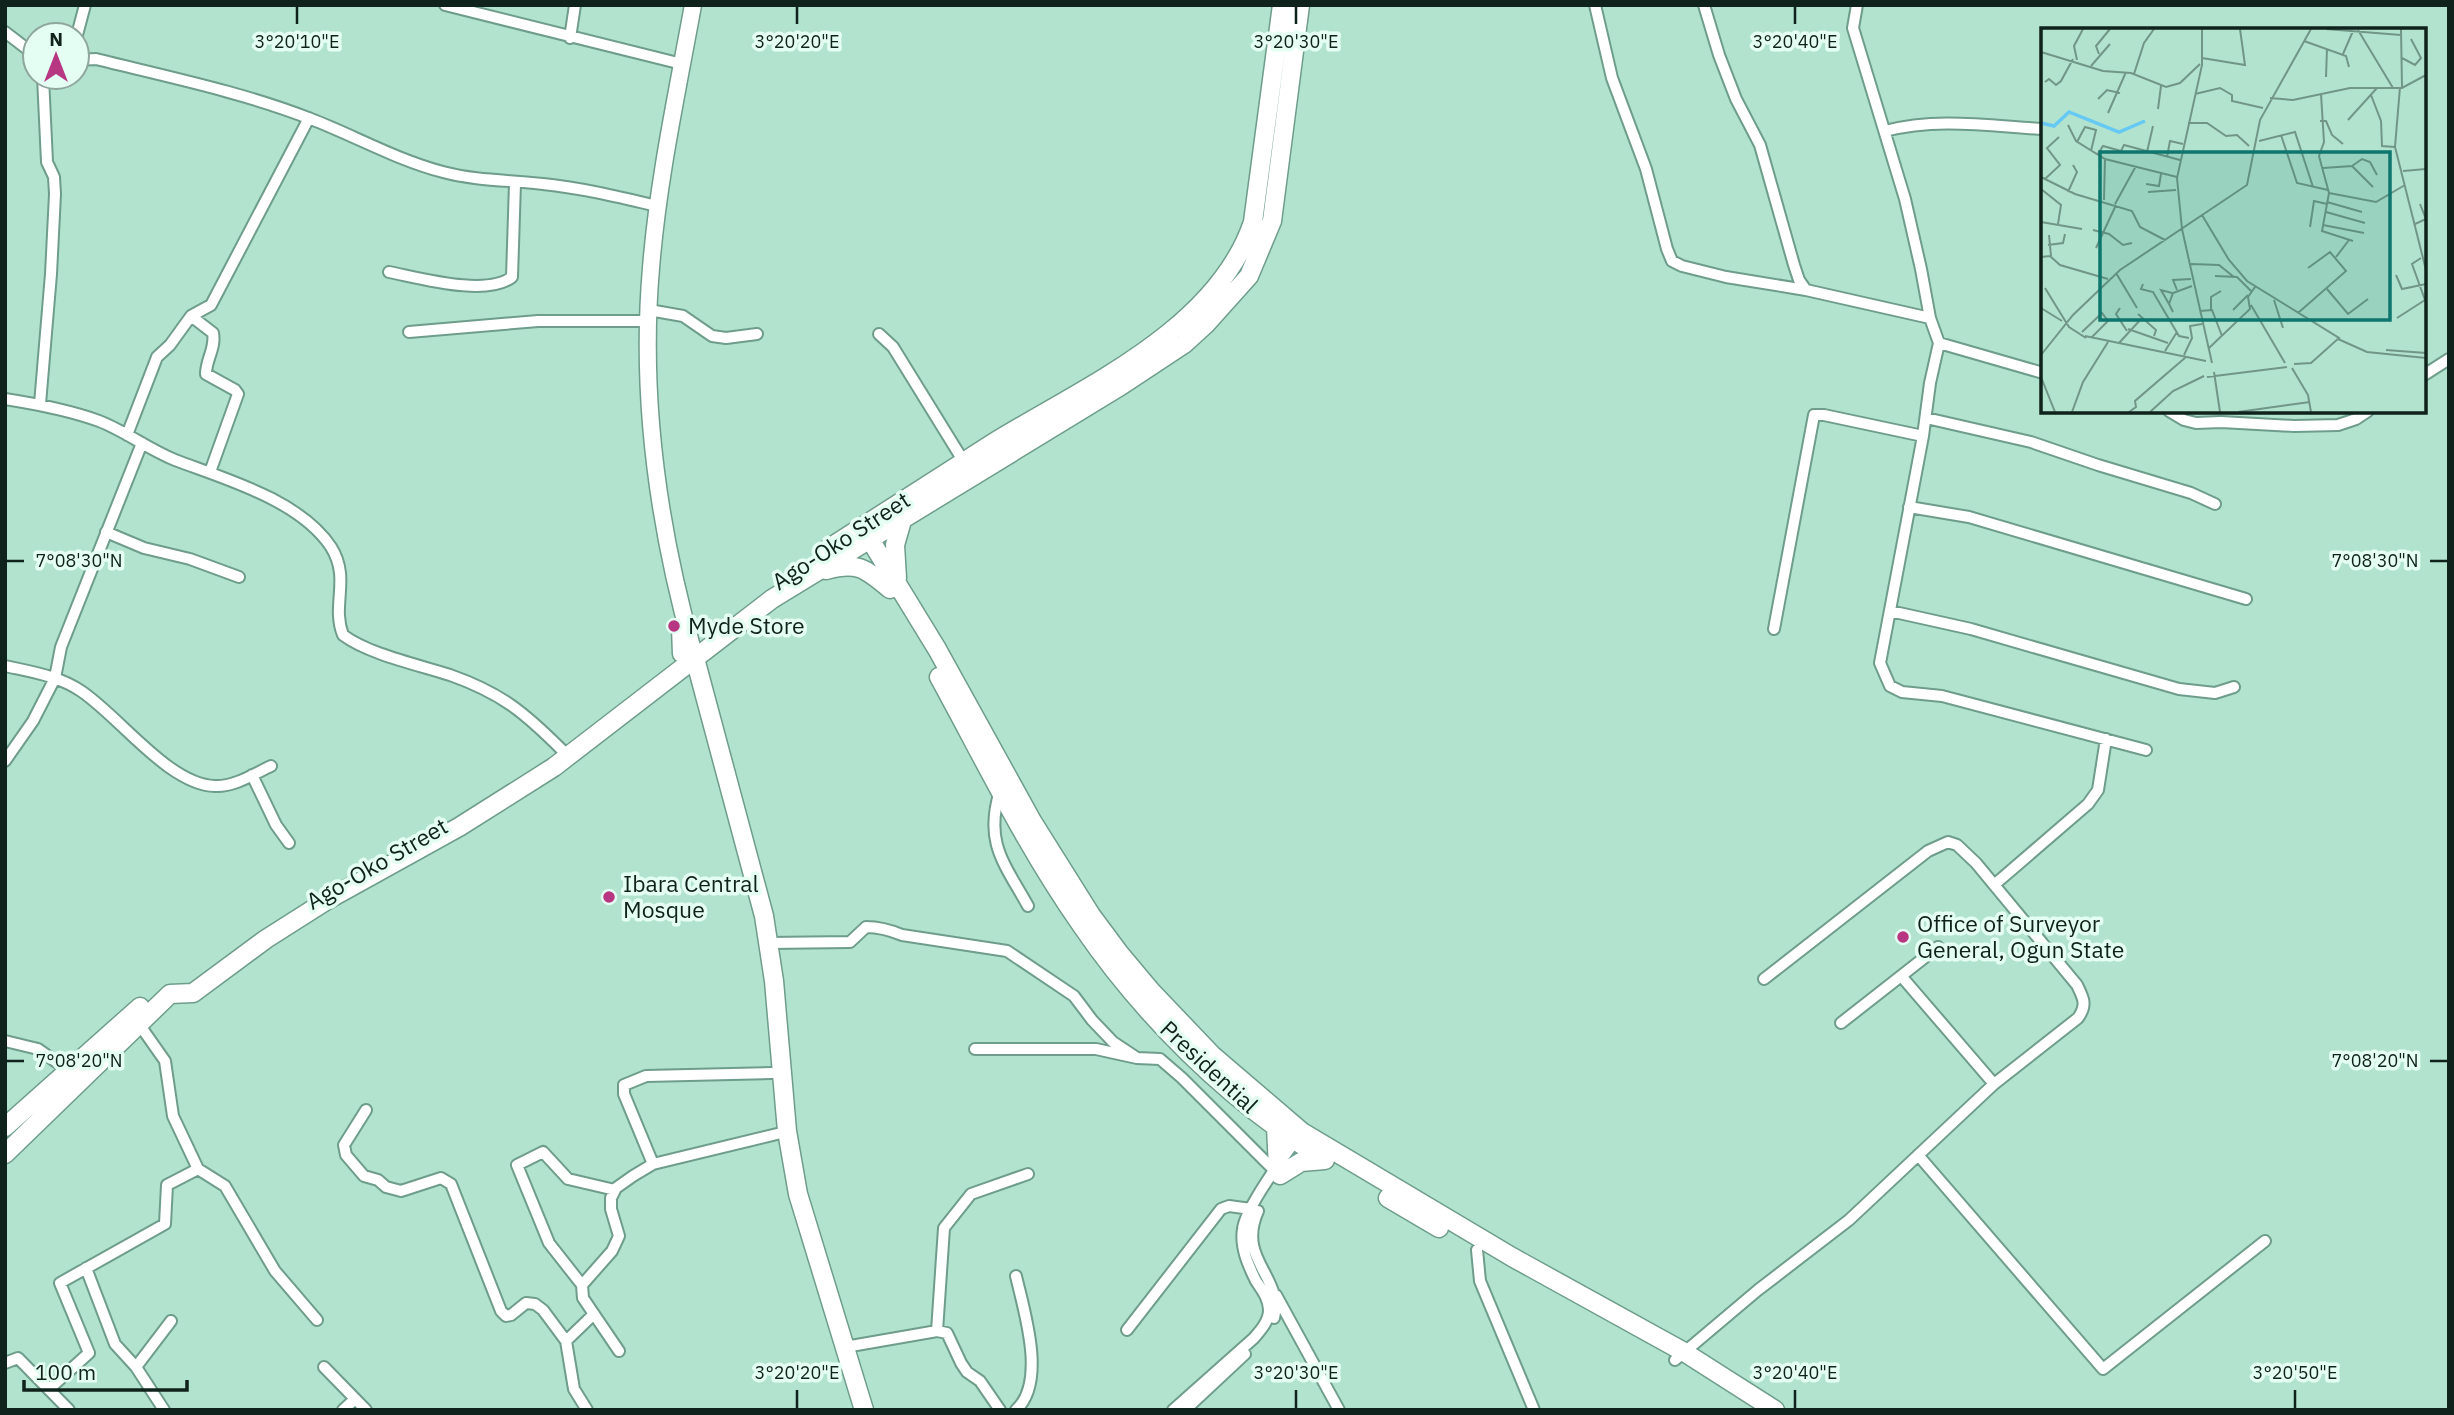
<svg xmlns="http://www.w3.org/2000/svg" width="2454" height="1415" viewBox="0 0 2454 1415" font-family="'IBM Plex Sans',sans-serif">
  <rect width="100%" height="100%" fill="#b2e3cf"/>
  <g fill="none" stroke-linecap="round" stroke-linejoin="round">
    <defs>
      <path id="street" d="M445,5L682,64
        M1595,5L1612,78L1646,169L1667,249L1672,261L1682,266L1726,277L1806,290L1930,318
        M1704,5L1719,55L1736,99L1760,145L1794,265L1799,280L1806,290
        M1857,5L1853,28L1905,199L1921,269L1930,318L1939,343L1930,383L1923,436L1880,663L1890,686L1902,692L1942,696L2146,750
        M5,32L35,55
        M77,35L85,5
        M570,38L575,5
        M77,60L96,59C168,77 242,92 311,119C355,136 397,160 443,172C477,181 509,180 543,184C582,188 619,197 657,206
        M1885,131C1936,117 1991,126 2043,129
        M389,272C420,278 487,297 512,277L515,183
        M649,310L683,316L712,336L726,338L757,334
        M191,316L213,333C216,348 206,359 206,374L235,390L238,394L210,472
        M409,332L538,321H649
        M879,334L893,347L964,462
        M1939,343L2043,373
        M2424,375L2449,359
        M5,399C37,404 69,410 99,421C125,431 148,449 175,460C225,479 300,500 331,547C351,579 331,605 343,635C368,654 419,665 450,675C501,693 524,712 562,750
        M40,404L51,274L55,194L54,177L47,162L43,77
        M2169,411L2184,420L2196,423L2221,422L2294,426L2338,425L2356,419L2368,411
        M1926,418L2031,442L2098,465L2191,493L2215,504
        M127,435L157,357L170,345L191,316L211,305L309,118
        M1909,507L1969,517L2246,599
        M106,532L144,548L190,559L239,577
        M1890,611L1971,629L2179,689L2215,693L2234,687
        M1774,629L1814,415H1824L1923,436
        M5,666C32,672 59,676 81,691C120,717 169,785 215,786C234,787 254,774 271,766
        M5,761L33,721L55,678L61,647L142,443
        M252,775L276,825L289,843
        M1000,791C984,842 1004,863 1028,906
        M1994,885L2088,804L2098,790L2106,739
        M768,943L850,942L866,927C879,927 890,930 902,935L1007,951L1074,996L1092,1020L1113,1042L1137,1058
        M1902,977L1994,1084
        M1841,1023L1938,947
        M139,1024L165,1061L173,1116L198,1169L225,1186L275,1271L317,1320
        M5,1041L38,1049L69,1071
        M975,1049H1096L1137,1058L1160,1059L1182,1078L1275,1171
        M366,1110L344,1145L346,1155L364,1176L378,1180L386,1187L401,1191L441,1178L451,1184L501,1311L506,1316L511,1315L526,1303L535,1304L543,1310L566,1341L574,1389L587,1410
        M1918,1155L2103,1369L2265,1241
        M653,1164L624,1094V1085L646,1076L772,1073
        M1258,1211C1236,1260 1284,1276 1274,1318
        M1477,1250L1480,1281L1534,1410
        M86,1268L115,1344L136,1367
        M582,1285L549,1243L517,1165L543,1152L568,1179L615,1190
        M1276,1295L1339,1410
        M1127,1330L1221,1209L1229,1206L1251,1209
        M937,1331L944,1228L971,1194L1028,1174
        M566,1341L594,1314
        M845,1347L937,1331L947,1333L961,1363L967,1372L980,1381L1000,1410
        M619,1351L583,1298L582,1285L612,1251L619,1236L611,1209V1198L616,1188L633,1176L653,1164L777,1134
        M1675,1360L1758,1290L1849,1220L1994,1084L2078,1018C2087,1005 2084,999 2077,985L1976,863L1957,845L1948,842L1928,851L1764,979
        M5,1363L18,1358L69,1410
        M324,1367L366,1410
        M49,1389L89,1353L60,1283L165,1224L167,1185L198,1169
        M164,1410L136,1367L171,1321
        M343,1410L355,1399
        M1016,1410C1047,1382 1024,1311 1016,1276
        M1173,1410L1254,1338C1261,1330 1269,1321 1269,1310C1269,1299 1262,1290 1256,1281C1248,1265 1240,1247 1243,1229C1245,1209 1284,1155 1299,1137
        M1185,1410L1245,1354"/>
      <path id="secondary" d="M680,628L681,654
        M692,647C658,525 640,395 651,268C658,180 677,93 693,5"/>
      <path id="primary" d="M863,528L937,649L1032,821L1091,915L1120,954L1151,991L1212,1055L1302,1132L1512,1257L1684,1352L1775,1410
        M823,552C880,516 936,479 993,443C1084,387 1217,330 1253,222L1282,5
        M826,570C858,561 866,569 890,589
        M897,578L895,545L903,517
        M693,651L764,916L774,981L787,1131L798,1194L864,1410
        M939,677C985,761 1027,848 1082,926C1143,1015 1225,1097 1316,1154
        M5,1127L140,1007
        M1276,1127L1278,1167
        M5,1154L170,994L193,993L266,939L329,899L459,827L554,767L772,599L1122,385L1184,344L1206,324L1249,276L1272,221L1300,5
        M1280,1175L1301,1162L1325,1160
        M1388,1198L1439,1228"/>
    </defs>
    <use href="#street" stroke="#6e9d8b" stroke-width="14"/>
    <use href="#secondary" stroke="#6e9d8b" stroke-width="19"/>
    <use href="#primary" stroke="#6e9d8b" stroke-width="21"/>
    <use href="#street" stroke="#fff" stroke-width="10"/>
    <use href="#secondary" stroke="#fff" stroke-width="16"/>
    <use href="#primary" stroke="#fff" stroke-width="18"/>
  </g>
  <path fill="none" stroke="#0f221b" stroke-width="2.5" d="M297,7V24M797,7V24M1296,7V24M1795,7V24M7,561H24M2430,561H2447M7,1061H24M2430,1061H2447M797,1390V1408M1296,1390V1408M1795,1390V1408M2295,1390V1408"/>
  <g fill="#b73782" stroke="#e5fef3" stroke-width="2.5">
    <circle cx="674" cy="626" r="7"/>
    <circle cx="609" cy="897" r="7"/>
    <circle cx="1903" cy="937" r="7"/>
  </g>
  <g text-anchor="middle" stroke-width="7" stroke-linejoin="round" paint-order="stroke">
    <g font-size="23" fill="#0f221b" stroke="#e5fef3">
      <text transform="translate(841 541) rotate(-33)" y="8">Ago-Oko Street</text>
      <text transform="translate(377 864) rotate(-30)" y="8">Ago-Oko Street</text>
      <text transform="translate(1209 1067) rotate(43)" y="8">Presidential</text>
    </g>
    <g font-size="23" fill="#0f221b" stroke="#e5fef3" text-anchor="start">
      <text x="688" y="634">Myde Store</text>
      <text x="623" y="892">Ibara Central<tspan x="623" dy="26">Mosque</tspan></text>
      <text x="1917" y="932">Office of Surveyor<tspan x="1917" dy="26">General, Ogun State</tspan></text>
    </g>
  </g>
  <g transform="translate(2041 28)">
    <rect width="385" height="385" fill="#b2e3cf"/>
    <path fill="none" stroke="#66c9f4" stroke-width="3.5" d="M0,95L13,98L28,84L78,104L104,93"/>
    <path fill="none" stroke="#719687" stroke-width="2" d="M285,1L360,7M360,1L361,59M317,2L352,60M263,13L305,28L308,39M0,24L62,43L90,45L125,59L139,55L159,36M58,26L55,18L69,1M302,26L312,3M161,30L204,37L199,1M361,30L374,37L380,30L370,11M36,32L33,18L42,1M50,38L69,16M93,46L103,15L113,1M285,49L286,21M4,54L8,51L15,57L20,53L32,31M359,59L354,119L385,242M154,66L179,60L191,67V73L222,80M280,66L283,114L278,128L288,165L281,203L312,213M330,67L340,93L341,118L354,119M229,70L252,72L309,60H361L385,47M57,71L66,62L79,65M117,81L120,58M67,85L85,44M307,92L336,60M279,93H285L291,107L302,116M147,95H166L185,108L196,107L208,118M27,97L35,113L64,131L136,149M240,107L256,155L287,162M218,113L254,104L272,159M36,114L44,99L55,102L50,123M106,124L112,98M57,126L62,118L80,123L83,117L139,132M126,129L129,113L142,116M311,138L332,159M282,140L311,138L321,131L329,134L336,147M362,143L385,141M0,149L34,166L91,183L99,199L124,212M4,151L19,137L6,120L18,109M105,156L118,158L120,146M0,161L20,177L17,196M27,164L36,144L32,137M107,164L135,162M288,165L335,174L364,157M63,172L64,131M286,174L321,184M74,176L95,138M285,184L324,195M161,187L188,232L206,253L298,310L270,335L253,336M0,194L41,201M374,196L385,191L379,176M282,197L323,205M269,199L273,173L286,176M141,201L136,150L161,37V1M141,201L171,335M52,202L68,206L82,217L91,215M8,207L10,228M7,217L22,215L24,206M55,220L75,177M0,229L9,228L19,237L67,251M295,229L308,212M380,230L371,236L384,272M150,236L178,237L193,249M75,245L96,280M355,247L361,261L385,256M174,248L196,249L210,263M102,256L100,261L112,264L138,308L148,310M4,260L28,299L45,310M286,261L307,286L327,271M136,262L132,252L150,251M233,272L242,300M128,276L120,262L131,265M210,277L244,335M0,280L21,293M79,280L75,286L86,303M170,282V269L180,263M192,282L207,267M159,283L171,282L181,308M132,284L128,276L132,265L151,258M257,285L305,243L289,224L267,240M97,286L115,302L113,308M356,290L384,272M87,301L127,315M41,304L61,285L67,293L51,309M44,308L165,333M297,311L326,324L385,330M78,315L101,290M168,320L209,281L207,269L214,259M345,322L385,325M124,323L136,304M0,327L32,287L79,242L206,157L219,92L270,1M143,327L151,310L149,298L161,296M251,340L267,367L270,384M173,344L179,384M0,349L14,384M166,349L246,339M31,384L42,354L67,314M88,384L95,379L94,373L145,329M109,384L132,363L163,348M197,384L269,374"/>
    <path fill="#0f766e" fill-opacity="0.15" stroke="#0f766e" stroke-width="3.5" d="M59,124H349V292H59Z"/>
    <rect width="385" height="385" fill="none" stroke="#0f221b" stroke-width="3.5"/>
  </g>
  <g font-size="18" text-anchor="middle" fill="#0f221b" stroke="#e5fef3" stroke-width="7" stroke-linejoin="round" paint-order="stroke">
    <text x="297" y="48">3°20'10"E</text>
    <text x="797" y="48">3°20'20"E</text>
    <text x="1296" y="48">3°20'30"E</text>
    <text x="1795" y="48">3°20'40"E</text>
    <text x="79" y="567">7°08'30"N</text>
    <text x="2375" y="567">7°08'30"N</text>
    <text x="79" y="1067">7°08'20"N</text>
    <text x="2375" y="1067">7°08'20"N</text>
    <text x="797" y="1379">3°20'20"E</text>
    <text x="1296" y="1379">3°20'30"E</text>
    <text x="1795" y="1379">3°20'40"E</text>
    <text x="2295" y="1379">3°20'50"E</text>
  </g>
  <rect width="2454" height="1415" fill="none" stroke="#0f221b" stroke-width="14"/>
  <g transform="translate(56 56)"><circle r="33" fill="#e5fef3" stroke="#8fa69d" stroke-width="2"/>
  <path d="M0-5L12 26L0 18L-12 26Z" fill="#b73782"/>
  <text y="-10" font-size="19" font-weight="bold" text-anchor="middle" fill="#0f221b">N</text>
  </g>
  <path d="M24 1380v10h163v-10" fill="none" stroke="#0f221b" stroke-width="3.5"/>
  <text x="35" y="1380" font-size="21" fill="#0f221b" stroke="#e5fef3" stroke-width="5" paint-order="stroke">100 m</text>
</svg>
